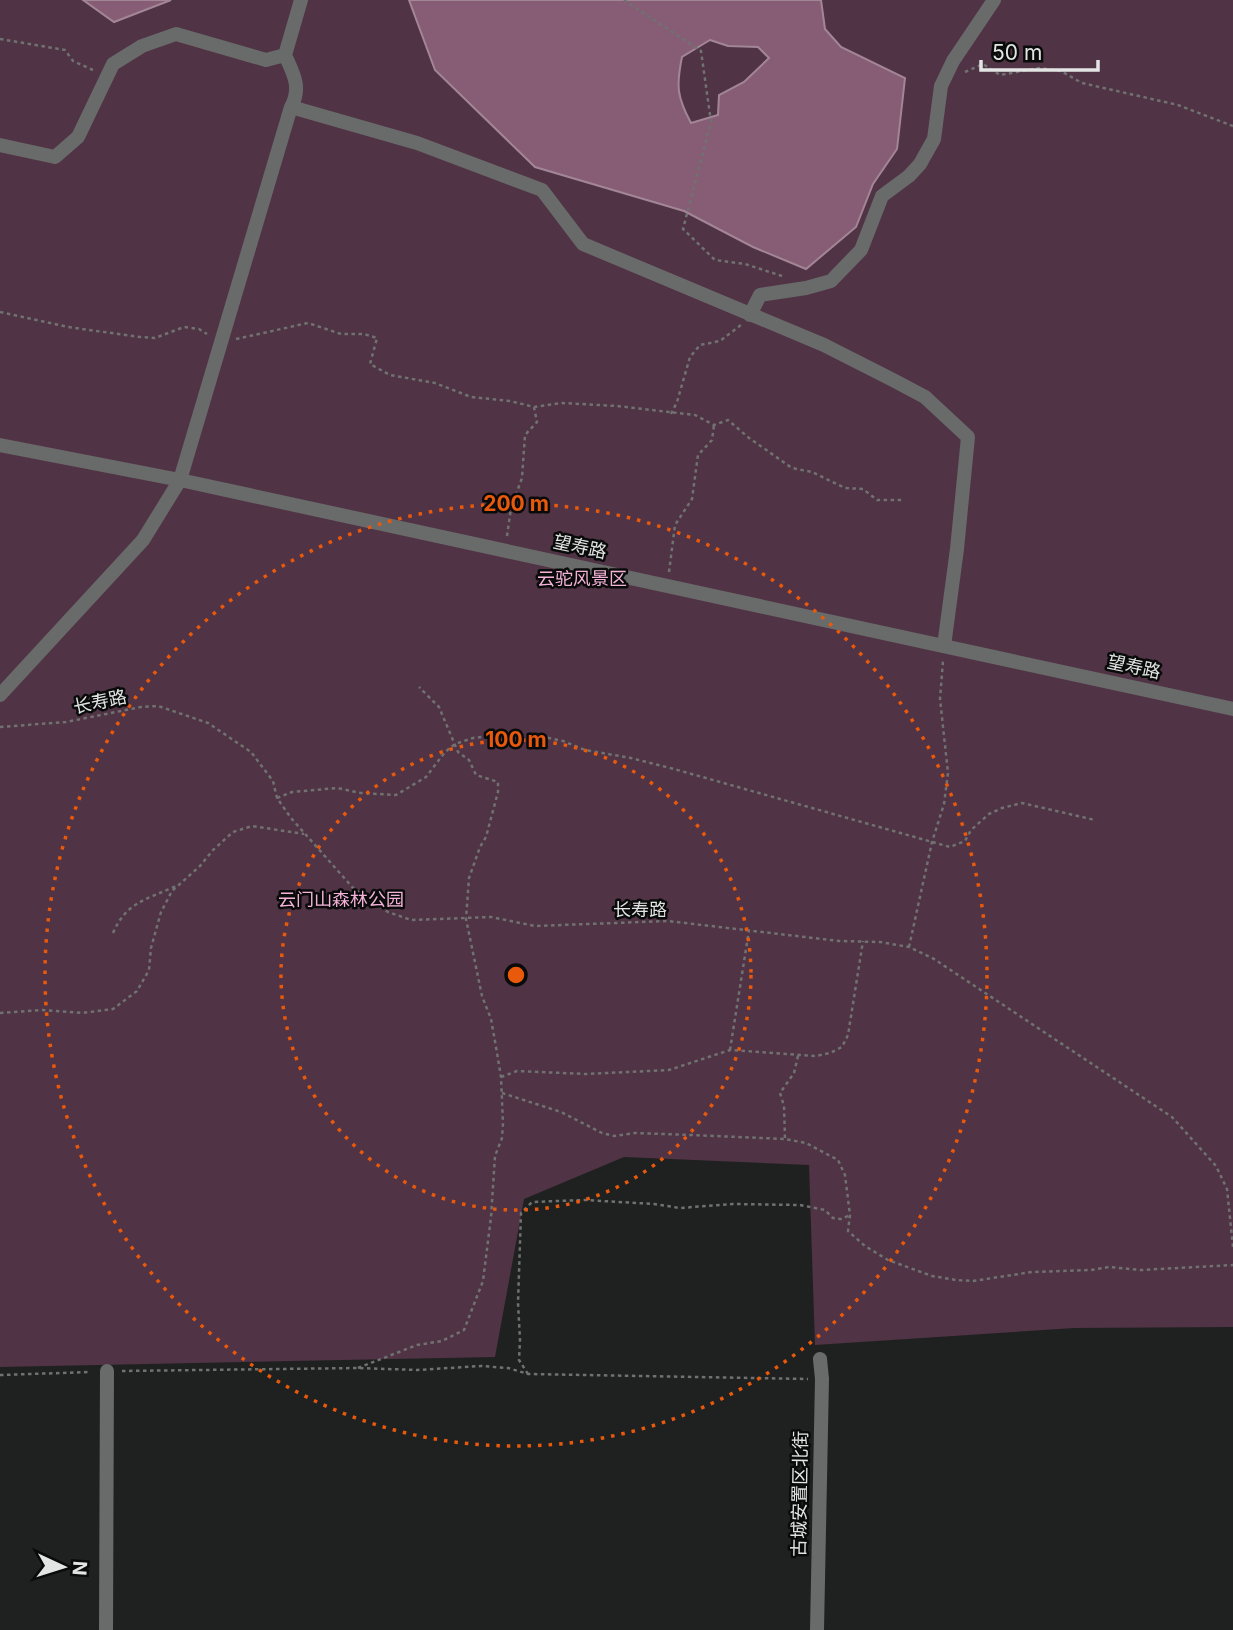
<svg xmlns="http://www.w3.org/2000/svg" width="1233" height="1630" viewBox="0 0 1233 1630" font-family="Inter,'Noto Sans SC',sans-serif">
  <rect width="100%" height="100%" fill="#1f2120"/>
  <path fill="#503344" d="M0,0H1233V1327L1074,1328L815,1345L809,1165L624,1157L524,1199L495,1357L0,1367Z"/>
  <path fill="#865d75" stroke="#a28696" stroke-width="2" fill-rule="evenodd" d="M83,0H171L114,22Z
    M409,0H821L825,29L841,47L905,78L897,149L873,184L856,227L806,269L753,247L684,211L535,167L435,70ZM710,40L728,46L758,47L769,58L744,82L719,95L718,115L691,123C677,97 676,86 682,57Z"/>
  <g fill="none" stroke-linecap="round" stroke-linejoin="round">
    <path stroke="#707271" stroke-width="2.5" stroke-dasharray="3.5 3.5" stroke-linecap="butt" d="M624,0L701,51L711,122L683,229L715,260L745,264L782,276
      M0,39L65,50L73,61L93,70
      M965,72L983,64L1000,75L1039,68L1061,71L1082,83L1178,105L1233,126
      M0,312L68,327L140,337L155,338L184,327L199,329L207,334
      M236,339L308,323L341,334H364L377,338L370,364L390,375L435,383L471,397L510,401L534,407L562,403L617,406L695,415L714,425L728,420L749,438L792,468L812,472L845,488L863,489L877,500H902
      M671,414L677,402L690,357L700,345L720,341L741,325
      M507,536L511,508L522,478L525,435L537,422L534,407
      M669,572L675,525L692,499L698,455L712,440L714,425
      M0,727L66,722L141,707L158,706L208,723L251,752L273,781L277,798L291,818L354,889L388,912L411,920L491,917L535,926L668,921L839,941L880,942L909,947L934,959L1172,1117L1216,1166L1227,1189L1233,1247
      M277,798L292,792L337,788L361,793L396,795L426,777L445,752L455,744L473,738L490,736L544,737L563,741L585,750L631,758L674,769L950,847L965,841L971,830L989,814L1002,808L1022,803L1095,820
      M113,933C126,902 148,899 176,886
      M909,947L932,842L944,804L948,773L940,699L943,661
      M0,1013L42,1010L82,1013L113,1009L137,991L149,970L151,948L161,912L172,891L200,866L213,850L233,832L252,826L304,834
      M730,1050L749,930
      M501,1077L517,1071L586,1074L669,1070L730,1050L816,1056L830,1053L842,1047L848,1035L863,941
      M502,1093L561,1112L602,1133L614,1136L635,1133L691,1135L785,1139L806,1143L838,1160L845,1175L850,1215L848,1231L865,1246L888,1260L932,1276L956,1280L973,1281L1032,1272L1091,1270L1109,1267L1141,1270L1233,1265
      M785,1138L784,1106L780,1093L794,1073L798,1056
      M358,1368L417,1345L442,1341L464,1330L483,1281L491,1217L495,1156L502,1138L503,1124L501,1077L496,1047L491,1019L482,996L466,919L469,878L480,847L486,837L498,792V782L476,775L469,760L458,752L439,707L419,687
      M122,1371L358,1368L417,1370L481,1366L508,1368L528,1374L808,1379
      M528,1374L519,1360L520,1340L518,1303L521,1213L532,1202L585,1200L654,1204L680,1208L733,1204L800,1205L825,1210L833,1218L841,1219L850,1215
      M0,1375L91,1372"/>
    <path stroke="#696a6a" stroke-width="14" d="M291,107L417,143L542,190L583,244L824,345L893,380L925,397L968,437L957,549L944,646
      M0,145L55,157L78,137L113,64L142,46L176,34L266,60L285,55
      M750,315L760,295L806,288L831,281L861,250L882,196L909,176L920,164L934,139L941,86L953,61L994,0
      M0,695L143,540L180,480L291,107C302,87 293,73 285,55L301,0
      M106,1630L107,1371
      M817,1630L822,1379L820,1359"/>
    <path stroke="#696a6a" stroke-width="14" d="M0,445L180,480L1233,709"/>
  </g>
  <g fill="none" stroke="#e8590c" stroke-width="3.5" stroke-dasharray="3.5 7">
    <circle cx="516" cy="975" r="235"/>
    <circle cx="516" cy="975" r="471"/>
  </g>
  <g text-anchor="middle" stroke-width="5" stroke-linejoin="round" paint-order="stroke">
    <g font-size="18" fill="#e3e5e4" stroke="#090a0a">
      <text transform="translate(580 547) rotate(12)" y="6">望寿路</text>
      <text transform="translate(1134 667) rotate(12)" y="6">望寿路</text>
      <text transform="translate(100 702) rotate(-12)" y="6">长寿路</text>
      <text x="640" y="916">长寿路</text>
      <text transform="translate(800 1494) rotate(-89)" y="6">古城安置区北街</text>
    </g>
    <g font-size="18" fill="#f5b2d9" stroke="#090a0a">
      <text x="582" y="585">云驼风景区</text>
      <text x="341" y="906">云门山森林公园</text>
    </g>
  </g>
  <circle cx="516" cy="975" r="10" fill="#e8590c" stroke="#090a0a" stroke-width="3.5"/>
  <g font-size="21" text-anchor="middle" font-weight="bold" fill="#e8590c" stroke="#090a0a" stroke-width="5" stroke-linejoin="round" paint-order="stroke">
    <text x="516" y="511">200 m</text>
    <text x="516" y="747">100 m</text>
  </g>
  <g transform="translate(63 1567) rotate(94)" stroke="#090a0a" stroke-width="5" paint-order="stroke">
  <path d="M0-5L12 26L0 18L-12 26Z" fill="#e3e5e4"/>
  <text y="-10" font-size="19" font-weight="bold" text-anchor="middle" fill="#e3e5e4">N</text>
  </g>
  <path d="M981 60v10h117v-10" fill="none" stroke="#e3e5e4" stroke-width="3.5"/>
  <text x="992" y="60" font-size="21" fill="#e3e5e4" stroke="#090a0a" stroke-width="5" paint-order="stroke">50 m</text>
</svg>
